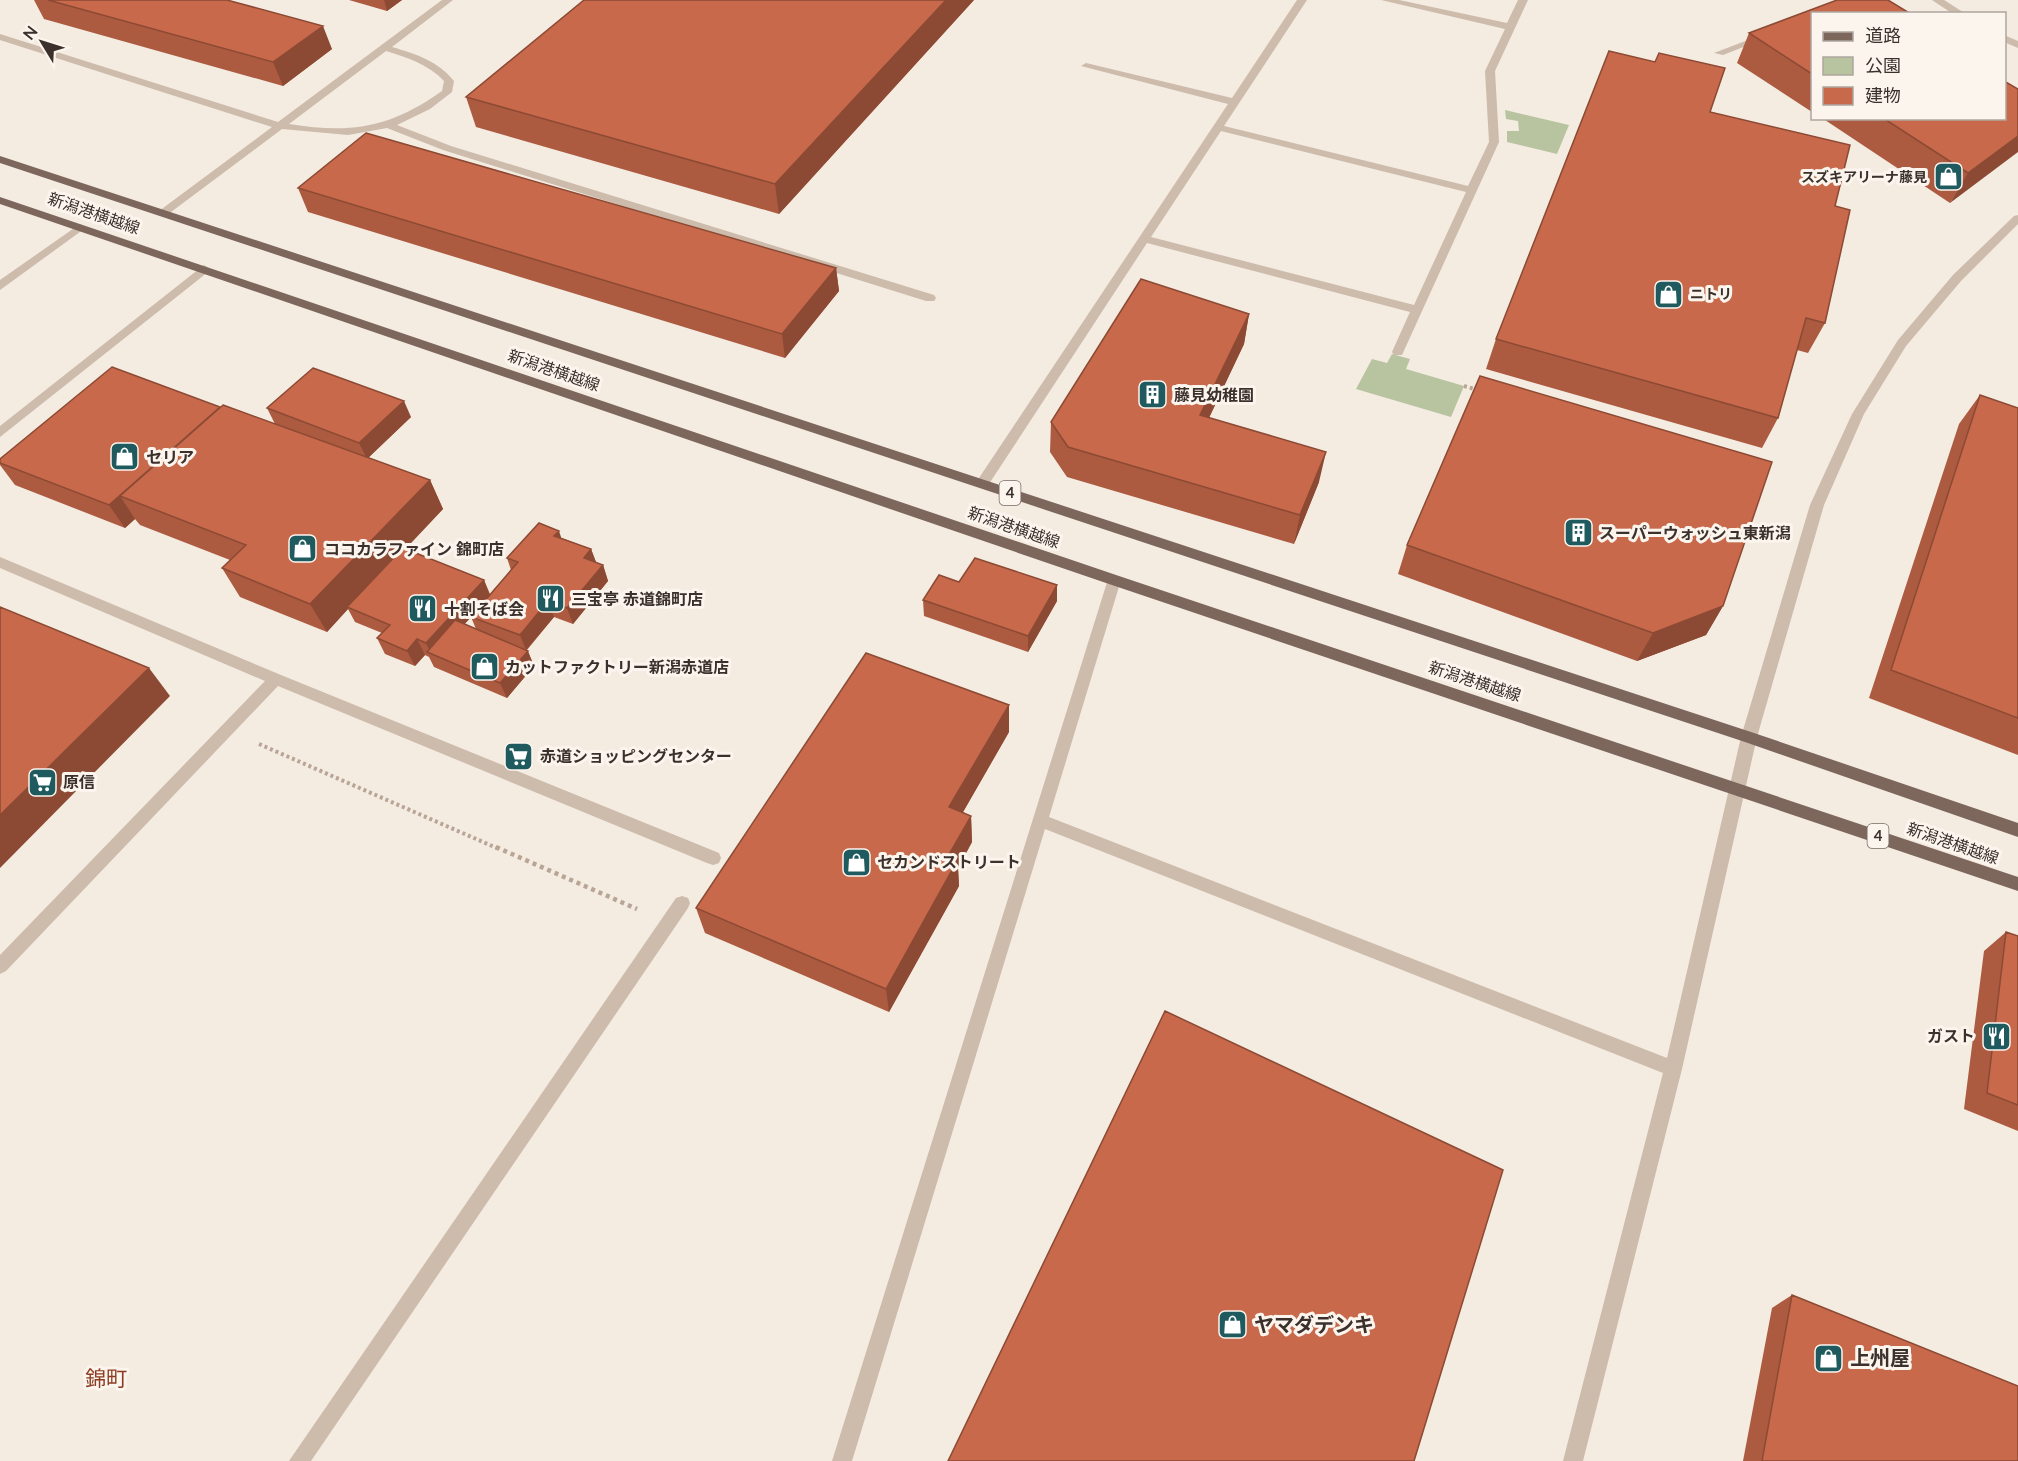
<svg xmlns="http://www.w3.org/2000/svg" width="2018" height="1461" viewBox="0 0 2018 1461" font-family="Lato,'Noto Sans JP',sans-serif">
  <rect width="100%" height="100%" fill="#f4ebe1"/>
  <path fill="#b8c4a0" d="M1505,110L1569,125L1557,154L1507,142V131H1519L1518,121L1506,119Z
    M1392,354L1410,359L1406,369L1464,386L1451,417L1356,389L1372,359L1387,363Z"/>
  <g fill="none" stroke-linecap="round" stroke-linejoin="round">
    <path stroke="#b9a596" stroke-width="4" stroke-dasharray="3 3" stroke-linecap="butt" d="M1464,386L1478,390
      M259,744L499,849"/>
    <path stroke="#b9a596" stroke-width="4.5" stroke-dasharray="4 4" stroke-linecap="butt" d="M496,847L637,909"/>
    <path fill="#cdbbac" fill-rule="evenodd" d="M442,0H453L392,47C416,54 438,61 454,81L452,92L430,109L397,125L451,146L934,295L936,298L934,301H926L443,150L387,128L348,135L282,129L167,215H159V211L272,127L0,40V34L278,122ZM386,51C408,58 428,64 444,81L442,91C390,128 351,134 289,124Z
      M1297,0H1307L1224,126L1468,186L1489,142L1485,71L1505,29L1381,0H1399L1507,23L1518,0H1528L1495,71L1499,142L1402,355H1394L1392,352L1410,312L1147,243L987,487H977L975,484L977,481L1228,104L1081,66L1086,63L1232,98ZM1221,131L1466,192L1414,305L1151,237Z
      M1932,0H1944L1966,14H1953Z
      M1761,35L1769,37L1723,55L1714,53Z
      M2004,35L2018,41V48L2004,42Z
      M2018,215V224L1961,281L1906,346L1864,414L1824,505L1757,737L1682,1069L1583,1461H1563L1663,1073L1045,829L852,1461H832L1109,576H1119L1121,580L1049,817L1667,1058L1741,737L1810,505L1852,414L1898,340L1953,275L2014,216Z
      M80,224L86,227L84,229L0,290V280Z
      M204,265L210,269L208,272L0,437V426Z
      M0,557L281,675L719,853L721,858L719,863L713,865L707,863L278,686L6,971L0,974V955L265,681L0,568Z
      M682,896L688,898L690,903L688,908L311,1461H289L676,898Z"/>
    <path fill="#7d675c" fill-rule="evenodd" d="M0,156L1754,733L2018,823V837L1745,742L0,163Z
      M0,197L1119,576L2018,877V891L1109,584L0,204Z"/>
  </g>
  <path fill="#ac5a40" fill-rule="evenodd" d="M34,0H227L332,49L283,86L44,19Z
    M349,0H402L387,11Z
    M974,0L779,214L476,127L466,97Z
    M1812,14V112L1737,63L1749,33Z
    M1710,112L1835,206L1825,323L1808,353L1797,350L1778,418L1762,448L1486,369L1496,339Z
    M1822,118H2004L1950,203Z
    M298,188L836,268L839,291L785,358L308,212Z
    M1249,314L1244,344L1209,418L1319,482L1294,544L1067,477L1050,452L1051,422Z
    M1980,395L2018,408V755L1869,698L1959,424Z
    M220,407L275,424L267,408L411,417L368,458L430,480L443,509L405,549L484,580L490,594L511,570L507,558L562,538L591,549L596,562L603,565L608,581L573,624L554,617L527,650L534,666L507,698L434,667L429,657L425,655L415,666L385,654L377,638L382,633L355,622L348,609L327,632L240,597L222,568L230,560L140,525L135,519L125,528L15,485L0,465V459ZM471,617L476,629L464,624Z
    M1407,545L1723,606L1706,635L1637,661L1398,574Z
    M959,582L1057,585V601L1028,652L924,616L923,600Z
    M1009,732L963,812L971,816L972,842L958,868L959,886L889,1012L705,933L696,908Z
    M2006,932L2018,936V1131L1964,1109L1984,951Z
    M1792,1295L2018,1461H1743L1772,1308Z"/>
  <path fill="#8c4a34" d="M384,0H402L387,11Z
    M946,0H974L779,214L775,184Z
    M323,26L332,49L283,86L273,62Z
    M2018,136V152L1950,203L1968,173Z
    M836,268L839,291L785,358L782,334Z
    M1249,314L1244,344L1196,445L1200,415Z
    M404,401L411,417L367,459L359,443Z
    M1326,452L1319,482L1294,544L1300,515Z
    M430,480L443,509L350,608L347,607L348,609L327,632L310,604Z
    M120,496L135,519L125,528L109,505Z
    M559,531L564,546L554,536Z
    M591,549L597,565L584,558Z
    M603,565L608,581L573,624L567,608Z
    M484,580L490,596L436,656L431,654L426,643Z
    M1057,585V601L1028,652V636Z
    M548,601L554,617L526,650L520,635Z
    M1723,606L1706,635L1637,661L1653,633Z
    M417,639L425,655L415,666L407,651Z
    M528,651L534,666L507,698L500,683Z
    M149,668L170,696L0,868V815Z
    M1009,705V732L951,833L949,807Z
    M971,816L972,842L958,868L959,886L889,1012L886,989L947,858Z"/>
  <path fill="#c8694b" stroke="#8c4a34" stroke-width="1.5" d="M48,0H227L323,26L273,62Z
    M584,0H946L775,184L466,97Z
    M1837,0H1888L1911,14H1812V74L1749,33Z
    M1609,51L1655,62L1659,53L1725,68L1710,112L1850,145L1835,206L1850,210L1825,323L1806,318L1778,418L1496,339Z
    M2004,81L2018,89V136L1968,173L1883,118H2004Z
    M366,133L836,268L782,334L298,188Z
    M1141,279L1249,314L1200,415L1326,452L1300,515L1068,447L1051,422Z
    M112,367L220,407L109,505L0,463V459Z
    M313,368L404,401L359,443L267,408Z
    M1480,376L1772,462L1723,606L1653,633L1407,545Z
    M1980,395L2018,408V718L1891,670Z
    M223,405L430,480L310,604L222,568L246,545L120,496Z
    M539,523L559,531L554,536L591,549L584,558L603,565L567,608L548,601L520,635L471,617L518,562L507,558Z
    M403,548L484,580L426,643L417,639L407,651L377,638L390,625L347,607Z
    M975,558L1057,585L1028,636L923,600L939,575L959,582Z
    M0,607L149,668L0,815Z
    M455,620L528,651L500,683L427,652Z
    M866,653L1009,705L949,807L971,816L947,858L957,861L886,989L696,908Z
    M2006,932L2018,936V1105L1987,1093Z
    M1165,1011L1503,1170L1414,1461H948Z
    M1792,1295L2018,1386V1461H1762Z"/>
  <defs>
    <symbol id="shop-square" viewBox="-11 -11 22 22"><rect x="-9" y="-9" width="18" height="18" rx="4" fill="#1f5a5e" stroke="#fbf5ee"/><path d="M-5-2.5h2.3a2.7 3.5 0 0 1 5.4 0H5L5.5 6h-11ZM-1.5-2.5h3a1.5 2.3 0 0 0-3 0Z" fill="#fff"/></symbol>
    <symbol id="building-square" viewBox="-11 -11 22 22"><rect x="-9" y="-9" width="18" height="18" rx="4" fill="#1f5a5e" stroke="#fbf5ee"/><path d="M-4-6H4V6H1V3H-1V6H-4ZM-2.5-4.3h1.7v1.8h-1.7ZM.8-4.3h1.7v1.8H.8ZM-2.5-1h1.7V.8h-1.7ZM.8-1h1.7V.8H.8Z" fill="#fff"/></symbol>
    <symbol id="restaurant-square" viewBox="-11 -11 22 22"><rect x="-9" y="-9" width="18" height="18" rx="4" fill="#1f5a5e" stroke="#fbf5ee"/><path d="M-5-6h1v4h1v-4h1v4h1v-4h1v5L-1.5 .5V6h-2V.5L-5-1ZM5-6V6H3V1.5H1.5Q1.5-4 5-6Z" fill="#fff"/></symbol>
    <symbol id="supermarket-square" viewBox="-11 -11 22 22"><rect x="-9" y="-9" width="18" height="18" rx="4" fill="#1f5a5e" stroke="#fbf5ee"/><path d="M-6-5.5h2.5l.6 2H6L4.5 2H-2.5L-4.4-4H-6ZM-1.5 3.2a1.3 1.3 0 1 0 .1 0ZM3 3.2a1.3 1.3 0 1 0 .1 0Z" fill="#fff"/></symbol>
  </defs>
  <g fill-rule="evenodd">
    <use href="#shop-square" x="1932" y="160" width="33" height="33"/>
    <use href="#shop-square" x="1652" y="278" width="33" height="33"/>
    <use href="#building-square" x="1136" y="378" width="33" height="33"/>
    <use href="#shop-square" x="108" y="440" width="33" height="33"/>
    <use href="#building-square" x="1562" y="516" width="33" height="33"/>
    <use href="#shop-square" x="286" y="532" width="33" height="33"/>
    <use href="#restaurant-square" x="534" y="582" width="33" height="33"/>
    <use href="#restaurant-square" x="406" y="592" width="33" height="33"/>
    <use href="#shop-square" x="468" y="650" width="33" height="33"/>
    <use href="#supermarket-square" x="502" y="740" width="33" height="33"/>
    <use href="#supermarket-square" x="26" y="766" width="33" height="33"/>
    <use href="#shop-square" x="840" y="846" width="33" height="33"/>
    <use href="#restaurant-square" x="1980" y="1020" width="33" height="33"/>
    <use href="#shop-square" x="1216" y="1308" width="33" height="33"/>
    <use href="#shop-square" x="1812" y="1342" width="33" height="33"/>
  </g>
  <g text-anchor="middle" stroke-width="6" stroke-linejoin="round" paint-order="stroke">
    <g font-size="14" font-weight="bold" fill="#3b302b" stroke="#fbf5ee" text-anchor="end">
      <text x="1927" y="182">スズキアリーナ藤見</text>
      <text x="1690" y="299" text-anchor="start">ニトリ</text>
    </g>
    <g fill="#fbf5ee" stroke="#756b66" stroke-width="1.5">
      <rect x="999.5" y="481" width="21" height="24" rx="4.5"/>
      <rect x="1867.5" y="824" width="21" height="24" rx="4.5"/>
    </g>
    <g font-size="15" font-weight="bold" fill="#3b302b">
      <text x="1010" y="498">4</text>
      <text x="1878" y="841">4</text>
    </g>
    <g font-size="16" fill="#3b302b" stroke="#fbf5ee">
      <text transform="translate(94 213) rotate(19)" y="6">新潟港横越線</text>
      <text transform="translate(554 370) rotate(19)" y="6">新潟港横越線</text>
      <text transform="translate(1014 527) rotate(19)" y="6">新潟港横越線</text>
      <text transform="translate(1475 681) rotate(18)" y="6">新潟港横越線</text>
      <text transform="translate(1953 843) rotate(19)" y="6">新潟港横越線</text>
    </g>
    <g font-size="16" font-weight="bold" fill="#3b302b" stroke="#fbf5ee" text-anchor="start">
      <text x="1174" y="401">藤見幼稚園</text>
      <text x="146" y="463">セリア</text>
      <text x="1599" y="539">スーパーウォッシュ東新潟</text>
      <text x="324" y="555">ココカラファイン 錦町店</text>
      <text x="571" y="605">三宝亭 赤道錦町店</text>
      <text x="444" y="615">十割そば会</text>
      <text x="505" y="673">カットファクトリー新潟赤道店</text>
      <text x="540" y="762">赤道ショッピングセンター</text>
      <text x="63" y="788">原信</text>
      <text x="877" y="868">セカンドストリート</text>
      <text x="1975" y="1042" text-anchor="end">ガスト</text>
    </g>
    <g font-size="20" font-weight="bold" fill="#3b302b" stroke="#fbf5ee" text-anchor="start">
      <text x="1254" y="1332">ヤマダデンキ</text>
      <text x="1850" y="1365">上州屋</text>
    </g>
    <g font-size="21" fill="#8c3b22" stroke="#fbf5ee">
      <text x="106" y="1386">錦町</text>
    </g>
  </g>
  <rect x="1811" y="12" width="195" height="108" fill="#fbf5ee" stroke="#aea6a0" stroke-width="1.5"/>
  <rect x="1823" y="32" width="30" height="9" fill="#7d675c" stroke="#aea6a0" stroke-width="1.5"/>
  <text x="1865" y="42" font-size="18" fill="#3b302b">道路</text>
  <rect x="1823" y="57" width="30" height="18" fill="#b8c4a0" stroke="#aea6a0" stroke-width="1.5"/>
  <text x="1865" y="72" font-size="18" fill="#3b302b">公園</text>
  <rect x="1823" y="87" width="30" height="18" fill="#c8694b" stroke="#aea6a0" stroke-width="1.5"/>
  <text x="1865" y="102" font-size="18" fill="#3b302b">建物</text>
  <g transform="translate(42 42) rotate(308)" stroke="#fbf5ee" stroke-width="4.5" paint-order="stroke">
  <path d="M0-4.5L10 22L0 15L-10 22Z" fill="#3b302b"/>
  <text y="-9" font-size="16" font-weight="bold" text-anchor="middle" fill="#3b302b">N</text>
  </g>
</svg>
